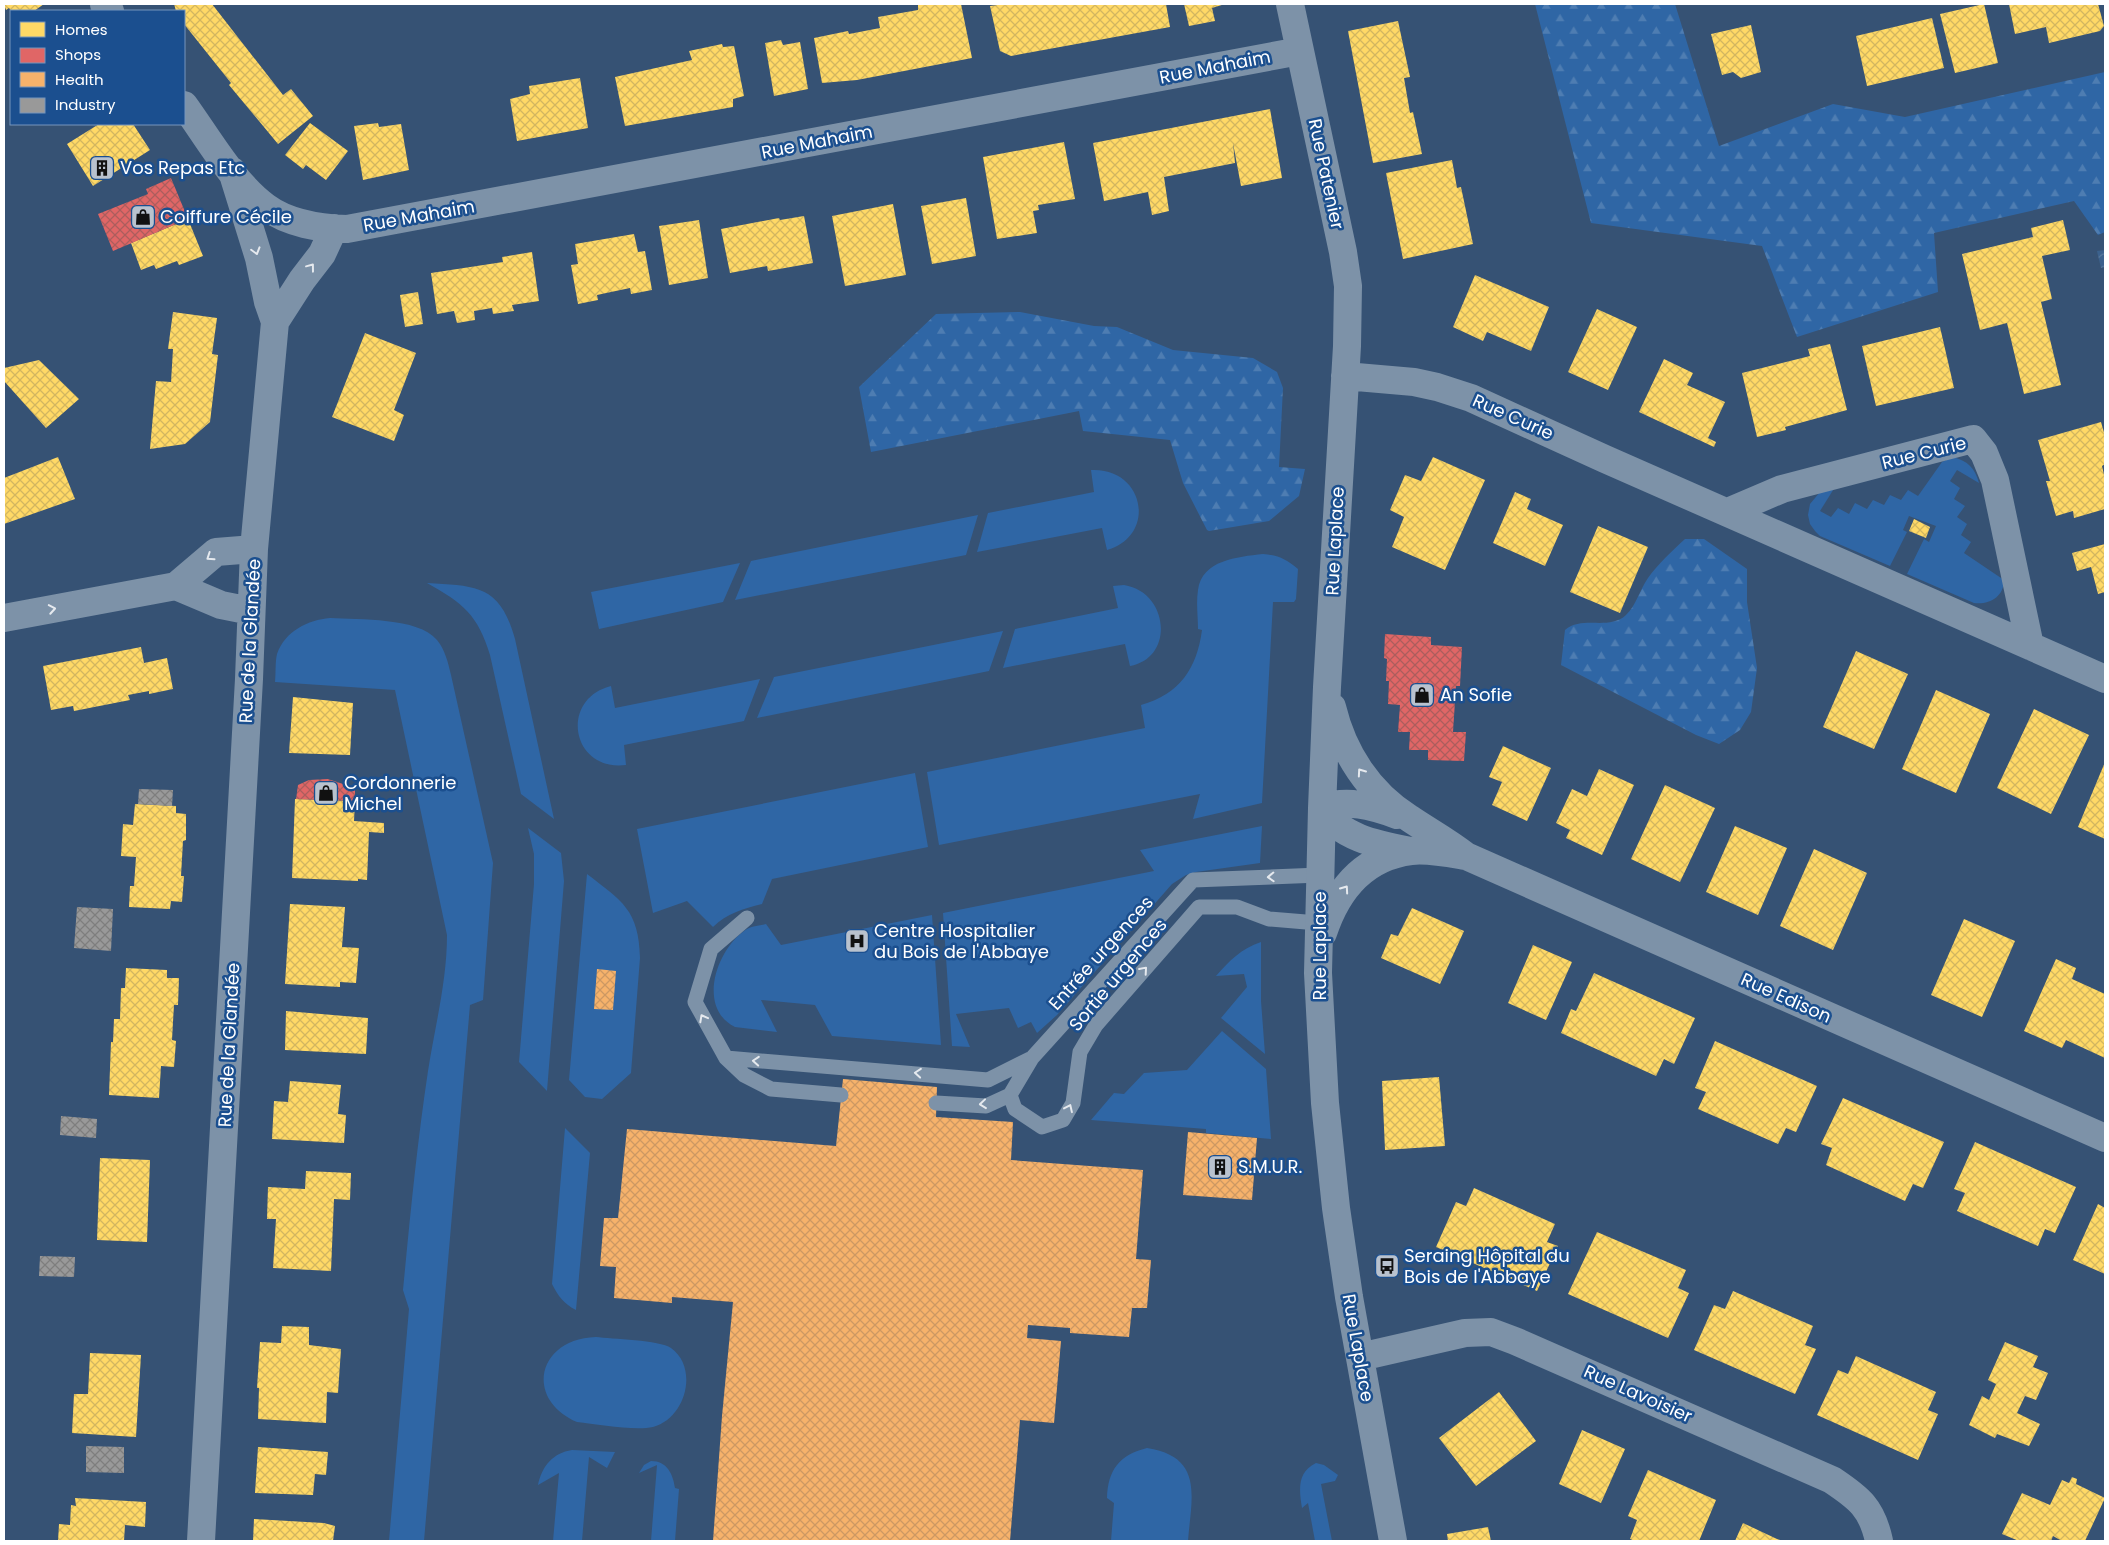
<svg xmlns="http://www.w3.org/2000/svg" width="2109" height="1545" viewBox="0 0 2109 1545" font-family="Poppins,sans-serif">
  <defs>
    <pattern id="forest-firs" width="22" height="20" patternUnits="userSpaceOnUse" patternTransform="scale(1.25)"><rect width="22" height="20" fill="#2f66a5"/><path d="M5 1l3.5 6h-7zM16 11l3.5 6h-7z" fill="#4e7db2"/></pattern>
    <pattern id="water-waves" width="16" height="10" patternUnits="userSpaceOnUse" patternTransform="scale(1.25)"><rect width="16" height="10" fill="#3b618d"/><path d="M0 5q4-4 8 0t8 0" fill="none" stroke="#58799e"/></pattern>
    <pattern id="homes-cross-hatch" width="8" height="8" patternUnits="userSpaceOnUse" patternTransform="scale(1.25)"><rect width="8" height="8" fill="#ffd966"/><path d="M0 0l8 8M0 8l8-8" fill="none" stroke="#d2b660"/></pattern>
    <pattern id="shops-cross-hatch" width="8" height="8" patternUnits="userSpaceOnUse" patternTransform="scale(1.25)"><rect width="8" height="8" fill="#e06666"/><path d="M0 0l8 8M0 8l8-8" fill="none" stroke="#ac5d5d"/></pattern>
    <pattern id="health-cross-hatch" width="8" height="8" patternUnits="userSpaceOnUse" patternTransform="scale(1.25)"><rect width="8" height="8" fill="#f6b26b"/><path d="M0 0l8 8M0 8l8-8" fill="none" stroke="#cc9863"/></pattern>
    <pattern id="industry-cross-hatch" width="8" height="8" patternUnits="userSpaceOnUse" patternTransform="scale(1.25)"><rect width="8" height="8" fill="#999"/><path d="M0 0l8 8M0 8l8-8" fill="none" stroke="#7e7e7e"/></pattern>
  </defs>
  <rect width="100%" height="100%" fill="#365274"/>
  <path fill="#2f66a5" d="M1953,457C1968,461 1975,468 1979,483L1957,470L1950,481L1960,488L1954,499L1965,506L1957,517L1967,524L1961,535L1971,542L1964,553L2004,580C2004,597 1989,605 1974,603L1907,574L1924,539L1929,542L1936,526L1909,516L1903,530L1907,532L1890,566L1820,536L1815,531L1810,524L1808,515L1810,504L1820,492L1835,487L1820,511L1831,517L1838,508L1849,514L1855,503L1867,509L1873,500L1884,505L1890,495L1901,500L1908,490L1918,496L1942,462Z
    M1091,470C1144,467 1158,535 1107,550L1102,528L977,552L988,513L1094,492Z
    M978,515L966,555L735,600L751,561Z
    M1263,554C1278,555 1286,559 1298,569L1296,599L1294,602H1273L1262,803L1193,819L1200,794L939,845L927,772L1145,728L1141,705C1180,694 1197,668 1202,630L1198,629C1198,616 1196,603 1198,590C1202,560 1237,557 1263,554Z
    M740,563L723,602L599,629L591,592Z
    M427,583C477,586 500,585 515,639L554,819L521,794L490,655C478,615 463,603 427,583Z
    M1124,585C1169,592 1175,658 1130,666L1125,644L1003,668L1015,629L1118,608L1113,586Z
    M330,618C359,620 418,617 437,640C445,650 448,662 451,675L493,863L483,1000L470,1005L424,1541H389L409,1309L403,1290C410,1217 417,1144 428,1071C435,1026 447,981 447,935L395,690L275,682C276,673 275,662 277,654C285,631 308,620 330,618Z
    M1003,631L989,671L757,718L774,677Z
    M760,679L744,721L624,745L626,765C571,772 559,699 611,686L615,708Z
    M915,773L928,847L772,879L762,904C743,909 727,913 713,927L687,901L653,913L637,829Z
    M1262,826L1260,863L1196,872L1186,875L1172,884L1057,1015L1037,1033L1031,1022L1018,1028L1009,1008L956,1014L970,1047L952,1046L943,913L1154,871L1140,850Z
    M528,828L561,853L564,881L547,1091L519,1062L534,884V854Z
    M587,874C622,901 639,910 640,958L631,1073L602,1099L585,1097L569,1080Z
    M932,915L941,1045L832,1036L815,1005L761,1000L777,1032L735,1027C697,1008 716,951 744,931C750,926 759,926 766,924L781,945Z
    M1261,942V1001L1265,1054L1221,1018L1247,987L1244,974L1216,976C1230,960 1241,949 1261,942Z
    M1222,1031L1266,1069L1271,1139L1206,1133V1129L1091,1120L1114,1093L1124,1094L1144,1073L1187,1070Z
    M565,1128L590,1153L576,1310C564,1304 558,1296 552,1284Z
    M596,1337C611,1339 660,1340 671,1348C699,1368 686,1418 653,1427C634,1431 597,1424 577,1422C524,1399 537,1339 596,1337Z
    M1147,1448C1205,1457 1191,1499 1188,1541H1111L1114,1503L1107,1498C1108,1470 1119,1455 1147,1448Z
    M572,1450L615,1452L607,1468L589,1457L582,1541H553L559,1473L538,1485C542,1466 553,1453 572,1450Z
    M651,1461C667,1461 673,1474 675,1488L679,1489L675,1541H651L657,1465L639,1473L644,1465Z
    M1316,1463L1324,1465L1338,1475L1335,1481L1321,1484L1332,1541H1315L1308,1503L1302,1508C1299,1490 1297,1472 1316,1463Z"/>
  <path fill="url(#forest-firs)" d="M1535,4H1675L1719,146L1833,104L1905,117L2105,72V232L2098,235L2074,201L1934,233L1938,292L1797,337L1762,246L1591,223Z
    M1020,312L1094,326L1117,327L1173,350L1253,358L1277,372L1283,388L1279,467L1305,469L1299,496L1269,521L1209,531L1207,530L1183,483L1170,440L1083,431L1079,411L871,452L859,387L936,314Z
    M1685,539H1704L1747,569V602L1757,668L1751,712L1740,730L1719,744L1696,735L1561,665L1565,630C1583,615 1609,631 1626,615C1636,606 1640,589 1648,578C1658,564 1672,551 1685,539Z"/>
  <path fill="url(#water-waves)" d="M2105,250V267L2101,268L2097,251Z"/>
  <path fill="url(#homes-cross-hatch)" d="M4,4H44L34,11H11L9,8L6,10Z
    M174,4H212L283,95L291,89L313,116L278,144L229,85L231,83L184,24V11H176Z
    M918,4H961L972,58L857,80L822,83L814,38L848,31L849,34L880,28L878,17L918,10Z
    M1005,4H1166L1170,27L1011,56L1000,51L990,6Z
    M1184,4H1225L1212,8L1215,21L1189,26Z
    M1984,4L1998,63L1955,73L1940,14Z
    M2009,4H2098L2104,26L2100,31L2049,43L2046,27L2015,34Z
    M1932,18L1944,68L1867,86L1856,36Z
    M1398,21L1410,77L1404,78L1410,113L1413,112L1422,154L1373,163L1348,31Z
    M1751,25L1761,72L1741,78L1733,72L1722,75L1711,34Z
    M781,40L783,45L800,42L808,89L774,96L765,43Z
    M722,44L723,47L734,46L744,96L733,99V107L625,126L615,77L692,60L689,51Z
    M580,78L588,128L517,141L510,99L530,94L529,86Z
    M1270,109L1282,178L1241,186L1233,143L1235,163L1164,177L1169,211L1152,215L1148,192L1104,201L1093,143Z
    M310,123L348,151L326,180L306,165L303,169L285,155Z
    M378,123L379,127L401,124L409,170L363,180L354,126Z
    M99,124H133L150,150L93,186L67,144Z
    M1064,142L1075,199L1038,205L1039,210L1033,211L1037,233L997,239L983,157Z
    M1452,160L1457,188L1461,187L1473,244L1403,259L1386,173Z
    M966,198L976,256L932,264L921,206Z
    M893,204L906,275L845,286L832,216Z
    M804,216L813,263L768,271L767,266L730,273L721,229L779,218L780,220Z
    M188,219L203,256L179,265L177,261L156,269L154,265L141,270L131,243Z
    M699,220L708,278L669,285L659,226Z
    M2063,220L2070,250L2042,256L2052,299L2041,302L2061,385L2024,394L2007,323L1980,330L1962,254L2033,237L2031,228Z
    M634,234L638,252L645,251L652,290L631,294L630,288L611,292L597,295L598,300L578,304L571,265L578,264L575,244Z
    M532,252L539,301L512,305L514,311L493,314L492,308L474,311L475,320L457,323L454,311L437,314L431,273L503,262L502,257Z
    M1475,275L1549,307L1531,351L1487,332L1483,341L1453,327Z
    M418,292L423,324L405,327L400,295Z
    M1597,309L1637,327L1608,390L1568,372Z
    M173,312L217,318L212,354L218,355L210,422L185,444L150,449L156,381L171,382L173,349H168Z
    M1940,327L1954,388L1876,406L1862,346Z
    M365,333L416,353L394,410L404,415L394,441L332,417Z
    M1830,344L1847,410L1785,427L1786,430L1757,437L1742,373L1810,356L1808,349Z
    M1664,359L1693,373L1687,385L1725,402L1708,438L1716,442L1714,447L1639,412Z
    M39,360L79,399L46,428L4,381V368Z
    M2101,422L2105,436V464L2102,466L2105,479V509L2074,518L2073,511L2056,516L2046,481H2050L2038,440Z
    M58,457L75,499L4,524V478Z
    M1433,457L1485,480L1445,570L1392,547L1404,517L1390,510L1405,475L1421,481Z
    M1515,492L1531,499L1527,509L1563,525L1545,566L1493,543Z
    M1914,519L1930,527L1926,538L1909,531Z
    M1598,526L1648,547L1620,613L1570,592Z
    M2105,544V592L2098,594L2091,567L2077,571L2072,553Z
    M141,647L144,663L167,658L173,689L149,694V691L128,695L130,700L74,711L73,706L51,710L43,666Z
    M1856,651L1908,674L1874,749L1823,727Z
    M1936,690L1990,714L1956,793L1902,769Z
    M293,697L353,703L350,755L289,753Z
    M2034,709L2089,735L2051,814L1997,788Z
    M1503,746L1551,768L1527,821L1492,805L1502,782L1489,777Z
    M2105,762V839L2078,827Z
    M1599,769L1634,785L1602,855L1566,838L1570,830L1556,823L1572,789L1587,796Z
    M1665,785L1715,808L1680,882L1631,859Z
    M295,799L355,801L354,821L384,823V833L369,832L367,880L358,879V881L292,878Z
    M135,804L176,806V813L186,814V840L183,841L181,876H184L182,902L171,901L170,909L129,907L130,886H134L136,857L121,856L123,824L133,825Z
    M1735,826L1787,848L1758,915L1706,892Z
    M1814,849L1867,873L1833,950L1780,926Z
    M290,904L345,907L342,947L359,948L356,983L340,982V987L285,984Z
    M1412,908L1464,931L1440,984L1381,958L1391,934L1398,936Z
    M1964,919L2015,941L1982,1017L1931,995Z
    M1533,945L1572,962L1546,1020L1508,1003Z
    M2056,959L2076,968L2072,979L2105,994V1058L2066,1040L2062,1048L2024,1031Z
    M126,968L167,970V978H179L178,1005H174L173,1022L172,1040L176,1041L174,1067L161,1066L159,1098L109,1095L111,1042H113L114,1019H120L121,988H125Z
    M1594,973L1695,1018L1674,1064L1664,1059L1656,1076L1561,1033L1571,1009L1576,1011Z
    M286,1011L368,1018L366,1054L285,1050Z
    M1715,1041L1817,1086L1796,1132L1786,1128L1778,1144L1698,1109L1706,1092L1695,1088Z
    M1439,1077L1445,1146L1385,1150L1382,1081Z
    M290,1081L341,1085L338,1114L346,1115L344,1143L272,1139L274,1101L288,1102Z
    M1843,1098L1944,1142L1923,1188L1913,1184L1905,1201L1826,1165L1832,1148L1821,1144Z
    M1975,1142L2076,1187L2055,1233L2045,1229L2038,1246L1957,1211L1965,1193L1954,1189Z
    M100,1158L150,1160L147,1242L97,1240Z
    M306,1171L351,1173L350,1200L334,1199L331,1271L273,1268L276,1219H267L268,1187L305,1189Z
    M1474,1188L1555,1224L1547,1242L1558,1246L1537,1291L1436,1247L1456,1202L1466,1206Z
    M2098,1204L2105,1208V1274L2073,1260Z
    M1597,1232L1686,1270L1678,1288L1689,1293L1668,1338L1568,1294Z
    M1733,1291L1813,1326L1805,1345L1816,1349L1795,1394L1694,1350L1714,1305L1725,1309Z
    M282,1326L309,1327V1345L341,1349L338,1393L327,1392L326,1423L258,1419L259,1388H257L260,1342L281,1343Z
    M2005,1342L2038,1356L2033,1367L2048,1373L2036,1400L2025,1396L2017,1413L2040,1424L2029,1446L1997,1434L1995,1438L1969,1425L1982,1396L1989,1400L1996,1384L1988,1380Z
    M90,1353L141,1355L136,1437L72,1433L74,1394H88Z
    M1856,1356L1936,1392L1928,1410L1938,1414L1918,1460L1817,1415L1838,1370L1848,1374Z
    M1499,1392L1536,1441L1476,1486L1439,1438Z
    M1582,1430L1625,1449L1601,1503L1559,1484Z
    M258,1447L328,1452L326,1475L315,1474L313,1495L255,1493Z
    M1648,1470L1716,1500L1699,1541H1635L1630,1539L1637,1520L1628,1516Z
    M2072,1477L2077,1479L2076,1484L2105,1498L2085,1541H2062L2053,1536L2051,1541H2019L2002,1534L2022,1493L2050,1505L2062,1480L2069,1483Z
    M75,1498L146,1502L145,1527L125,1525L124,1541H58L59,1524L70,1525L71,1505L76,1506Z
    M254,1519L324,1523L335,1526L333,1541H253Z
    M1743,1523L1777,1539L1783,1541H1735Z
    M1488,1527L1491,1541H1448L1447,1534Z"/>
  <path fill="url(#shops-cross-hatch)" d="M171,178L188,219L113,251L98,214L148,194L146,189Z
    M1385,634L1431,637V645L1462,647L1460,686H1456L1453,732H1466L1464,761L1428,760V750H1409L1410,732H1398L1400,705L1388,704L1389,681H1386L1387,659L1384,658Z
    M328,779L355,788V801L296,799L298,785L309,780Z"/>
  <path fill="url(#health-cross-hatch)" d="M597,969L616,971L613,1010L594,1009Z
    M843,1079L937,1087L936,1117L1013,1122L1011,1160L1143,1170L1136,1259L1151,1260L1147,1308H1132L1129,1337L1070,1333V1328L1028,1325L1027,1338L1061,1341L1054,1423L1020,1420L1010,1541H713L722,1416L733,1302L672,1297V1303L614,1298L616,1267L600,1266L604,1218H618L627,1129L836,1146Z
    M1188,1132L1257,1138L1252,1200L1183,1195Z"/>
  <path fill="url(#industry-cross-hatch)" d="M139,789L173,790L172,806L138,804Z
    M77,907L113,909L111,951L74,948Z
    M61,1116L97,1119L96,1138L60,1135Z
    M40,1256L75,1257L74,1277L39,1276Z
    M86,1446L124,1447V1473L86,1472Z"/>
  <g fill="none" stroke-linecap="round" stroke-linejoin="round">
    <path stroke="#7d92a8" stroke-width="15" d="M747,918L711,949L695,1002L726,1058L744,1075L771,1089L841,1095
      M726,1058L988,1080L1030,1059
      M1010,1095L1015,1109L1042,1127L1063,1120L1073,1103L1080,1052L1096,1025L1199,907H1237L1269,919L1318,923
      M936,1103L986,1106L1010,1095L1032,1058L1193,880L1320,875"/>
    <path stroke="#7d92a8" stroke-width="28" d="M104,4L110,11
      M1290,4L1343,252L1348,286L1347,346L1327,687L1322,808L1318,973L1325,1103L1336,1208L1349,1297L1393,1541
      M184,105C208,138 233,183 266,207C289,224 319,228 347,229L1300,51
      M275,322L302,280L322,254L334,228
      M1345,376L1414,382L1437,387L1471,398L1605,459L2105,679
      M1728,512L1782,489L1973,439L1984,453L1995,480L2030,646
      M176,586L216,552L254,549
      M4,618L176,586L221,605L251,611
      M1332,707C1343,753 1369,793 1409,818C1428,831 1447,841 1466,856L2105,1138
      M1397,815C1372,806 1347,799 1322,808C1339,838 1380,845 1411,851
      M1323,933C1337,890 1363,857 1411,851C1428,849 1448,853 1465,856
      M1360,1357L1465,1333L1491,1332L1515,1341L1832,1480C1859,1498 1872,1508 1879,1541
      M201,1541L249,679L254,549L275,322L268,302L259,258L232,171"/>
  </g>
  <defs><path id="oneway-chevron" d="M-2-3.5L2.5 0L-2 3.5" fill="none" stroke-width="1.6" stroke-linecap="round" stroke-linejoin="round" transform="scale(1.25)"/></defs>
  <g stroke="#e5e9ee">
    <use href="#oneway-chevron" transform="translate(256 251) rotate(74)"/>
    <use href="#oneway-chevron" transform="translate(311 267) rotate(-53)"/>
    <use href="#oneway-chevron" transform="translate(210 557) rotate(146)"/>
    <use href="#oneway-chevron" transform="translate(52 609) rotate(-10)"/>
    <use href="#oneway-chevron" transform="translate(1361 772) rotate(-125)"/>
    <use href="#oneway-chevron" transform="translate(1271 877) rotate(178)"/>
    <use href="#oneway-chevron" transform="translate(1345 889) rotate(-55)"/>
    <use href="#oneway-chevron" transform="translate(1144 970) rotate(-49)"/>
    <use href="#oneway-chevron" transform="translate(703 1018) rotate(-118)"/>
    <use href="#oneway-chevron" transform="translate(756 1061) rotate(-176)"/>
    <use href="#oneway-chevron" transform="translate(918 1073) rotate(-175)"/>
    <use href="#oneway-chevron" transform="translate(983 1104) rotate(174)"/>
    <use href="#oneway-chevron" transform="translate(1069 1108) rotate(-65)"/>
  </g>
  <defs>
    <symbol id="building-square" viewBox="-11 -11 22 22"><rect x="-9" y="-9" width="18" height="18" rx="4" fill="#b9c2ce" stroke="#1b4f8f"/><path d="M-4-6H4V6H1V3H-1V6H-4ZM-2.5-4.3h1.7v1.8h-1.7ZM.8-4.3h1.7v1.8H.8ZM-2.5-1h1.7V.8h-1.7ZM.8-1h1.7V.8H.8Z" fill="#111"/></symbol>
    <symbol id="shop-square" viewBox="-11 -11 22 22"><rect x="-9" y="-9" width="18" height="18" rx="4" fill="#b9c2ce" stroke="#1b4f8f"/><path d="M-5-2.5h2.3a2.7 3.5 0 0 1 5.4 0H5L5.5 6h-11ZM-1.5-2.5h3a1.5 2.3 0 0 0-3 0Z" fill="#111"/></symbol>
    <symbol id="hospital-square" viewBox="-11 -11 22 22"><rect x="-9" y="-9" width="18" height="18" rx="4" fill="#b9c2ce" stroke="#1b4f8f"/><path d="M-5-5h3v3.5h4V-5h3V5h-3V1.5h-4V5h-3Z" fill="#111"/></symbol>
    <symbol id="bus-square" viewBox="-11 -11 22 22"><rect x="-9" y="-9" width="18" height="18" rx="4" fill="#b9c2ce" stroke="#1b4f8f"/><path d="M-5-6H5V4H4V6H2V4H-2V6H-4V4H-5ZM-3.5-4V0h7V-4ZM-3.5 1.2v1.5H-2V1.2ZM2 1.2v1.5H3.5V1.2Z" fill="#111"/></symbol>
  </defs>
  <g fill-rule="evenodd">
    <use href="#building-square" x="88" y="154" width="28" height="28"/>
    <use href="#shop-square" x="129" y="203" width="28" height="28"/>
    <use href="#shop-square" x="1408" y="681" width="28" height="28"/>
    <use href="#shop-square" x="312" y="779" width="28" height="28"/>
    <use href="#hospital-square" x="843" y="927" width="28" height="28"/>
    <use href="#building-square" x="1206" y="1153" width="28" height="28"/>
    <use href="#bus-square" x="1373" y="1252" width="28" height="28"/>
  </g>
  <g text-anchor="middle" stroke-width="5" stroke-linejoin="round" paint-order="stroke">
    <g font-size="18" fill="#fff" stroke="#1b4f8f">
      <text transform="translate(1215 67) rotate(-11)" y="6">Rue Mahaim</text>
      <text transform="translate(817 142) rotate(-11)" y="6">Rue Mahaim</text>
      <text transform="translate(1326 174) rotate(78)" y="6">Rue Patenier</text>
      <text transform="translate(419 216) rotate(-10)" y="6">Rue Mahaim</text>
      <text transform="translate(1513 417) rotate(24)" y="6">Rue Curie</text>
      <text transform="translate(1924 453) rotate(-14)" y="6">Rue Curie</text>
      <text transform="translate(1335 541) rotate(-87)" y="6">Rue Laplace</text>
      <text transform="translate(250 641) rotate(-87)" y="6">Rue de la Glandée</text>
      <text transform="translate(1320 946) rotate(-90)" y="6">Rue Laplace</text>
      <text transform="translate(1101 953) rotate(-48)" y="6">Entrée urgences</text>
      <text transform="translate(1118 975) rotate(-50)" y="6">Sortie urgences</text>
      <text transform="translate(1786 998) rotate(24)" y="6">Rue Edison</text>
      <text transform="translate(229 1045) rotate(-87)" y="6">Rue de la Glandée</text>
      <text transform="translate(1358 1348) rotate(80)" y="6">Rue Laplace</text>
      <text transform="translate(1638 1394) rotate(24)" y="6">Rue Lavoisier</text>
    </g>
    <g font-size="18" fill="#fff" stroke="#1b4f8f" text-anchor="start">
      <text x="120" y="174">Vos Repas Etc</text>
      <text x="160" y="223">Coiffure Cécile</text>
      <text x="1440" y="701">An Sofie</text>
      <text x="344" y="789">Cordonnerie<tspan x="344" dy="21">Michel</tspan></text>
      <text x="874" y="937">Centre Hospitalier<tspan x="874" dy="21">du Bois de l'Abbaye</tspan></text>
      <text x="1238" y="1173">S.M.U.R.</text>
      <text x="1404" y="1262">Seraing Hôpital du<tspan x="1404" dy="21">Bois de l'Abbaye</tspan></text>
    </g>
  </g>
  <rect width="2109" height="1545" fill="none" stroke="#ffffff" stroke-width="10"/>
  <rect x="10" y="10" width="175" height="115" fill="#1b4f8f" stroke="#7695bc"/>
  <rect x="20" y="22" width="25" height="15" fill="#ffd966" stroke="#7695bc"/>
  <text x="55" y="35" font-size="15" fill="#ffffff">Homes</text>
  <rect x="20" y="48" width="25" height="15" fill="#e06666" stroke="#7695bc"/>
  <text x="55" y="60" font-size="15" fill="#ffffff">Shops</text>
  <rect x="20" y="72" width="25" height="15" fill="#f6b26b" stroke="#7695bc"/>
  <text x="55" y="85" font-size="15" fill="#ffffff">Health</text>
  <rect x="20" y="98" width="25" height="15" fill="#999999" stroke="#7695bc"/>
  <text x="55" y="110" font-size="15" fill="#ffffff">Industry</text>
</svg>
